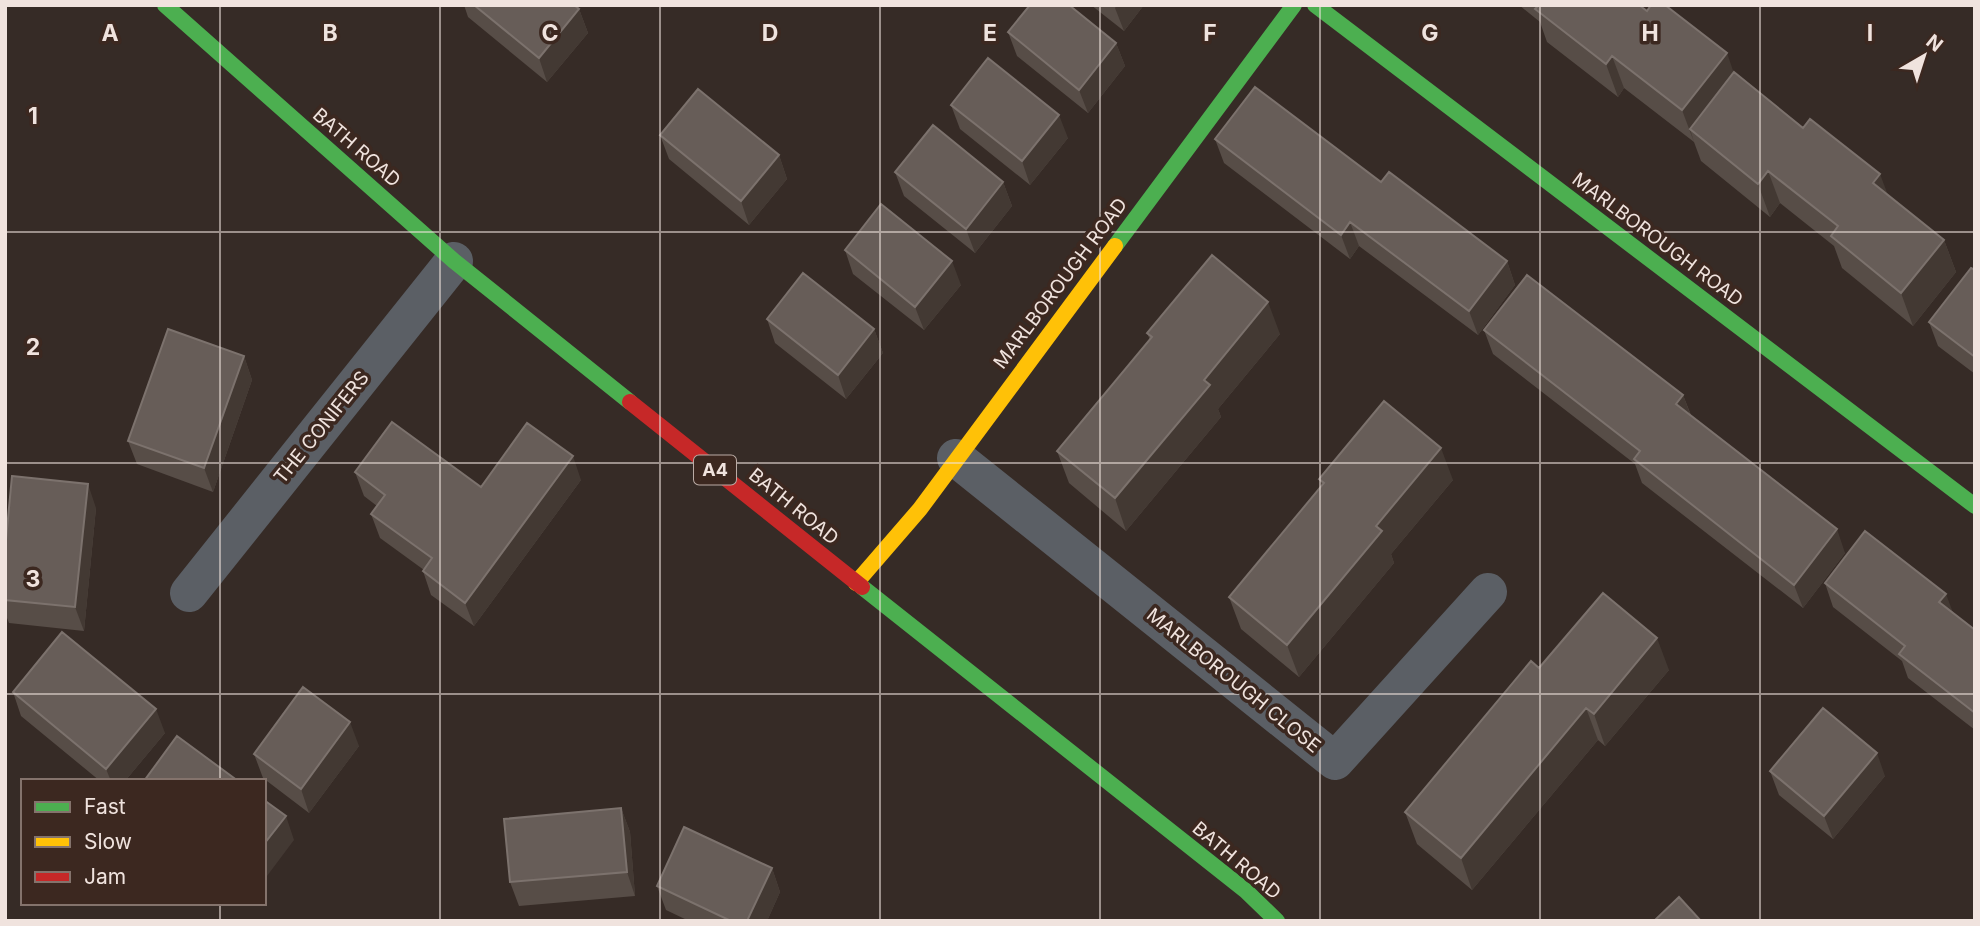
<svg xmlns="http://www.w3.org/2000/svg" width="1980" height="926" viewBox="0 0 1980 926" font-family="Inter,sans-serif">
  <rect width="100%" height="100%" fill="#362b26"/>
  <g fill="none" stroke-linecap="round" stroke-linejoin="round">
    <path stroke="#5b5f65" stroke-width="38" d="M956,458L1335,761L1488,592
      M189,593L454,261"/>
    <path stroke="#4caf50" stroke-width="16" d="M165,5L454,261L630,402
      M1315,5L1975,506
      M1115,246L1294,5
      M862,587L1246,891L1277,921"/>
    <path stroke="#ffc107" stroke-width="16" d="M856,583L920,509L1115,246"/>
    <path stroke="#c62828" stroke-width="16" d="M630,402L862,587"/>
  </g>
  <path fill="#574d47" d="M464,5H574L579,9L588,33L547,82L468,17Z
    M1091,5H1144L1124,31Z
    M1519,5H1639L1734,72L1944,240L1956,272L1913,326L1842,268L1834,246L1780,203L1770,217L1701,161L1694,142L1624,88L1618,97L1547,42L1540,22Z
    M1008,32L1116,43L1125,66L1088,113L1017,56Z
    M951,105L1068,138L1030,185L960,129Z
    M660,135L779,155L787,179L749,225L669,159Z
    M1215,139L1381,182L1507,261L1515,285L1478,335L1359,246L1350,259L1224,163Z
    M895,172L1003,182L1012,206L975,253L904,196Z
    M845,250L961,285L924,330L853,274Z
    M1975,270V374L1938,346L1929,322Z
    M767,319L874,329L883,353L846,399L775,343Z
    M1484,330L1683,395L1691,415L1845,553L1803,608L1642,483L1635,464L1493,354Z
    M1147,333L1280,334L1218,409L1221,417L1126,531L1069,483L1057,451L1150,340Z
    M244,356L252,380L213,492L137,464L128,441Z
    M355,472L481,487L581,480L474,626L431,595L423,571L424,570L380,538L371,514L377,506L364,496Z
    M1319,479L1453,480L1391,554L1394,563L1299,677L1241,629L1229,597L1322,486Z
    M96,508L84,631L9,623L5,613V550Z
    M1825,583L1953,613L1975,630V730L1908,678L1902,661L1833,607Z
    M1539,668L1669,670L1605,746L1598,740L1472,890L1417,844L1405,812Z
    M13,692L165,733L125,781H100L21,716Z
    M359,746L309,813L263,778L254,754Z
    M1770,771L1885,776L1833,839L1779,795Z
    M621,808L630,832L635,896L519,906L510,882Z
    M772,868L780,892L767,921H689L666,910L657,886Z"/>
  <path fill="#433933" d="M1117,5H1144L1124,31L1115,8Z
    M579,9L588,33L547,82L539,58Z
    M1116,43L1125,66L1088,113L1079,90Z
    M1727,53L1738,85L1690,129L1694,142L1682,110Z
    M1612,56L1624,88L1618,97L1606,64Z
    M1059,115L1068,138L1030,185L1022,161Z
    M779,155L787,179L749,225L741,201Z
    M1768,171L1780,203L1770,217L1758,184Z
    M1880,174L1892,206L1873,183Z
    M1003,182L1012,206L975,253L966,229Z
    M1350,222L1359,246L1350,259L1341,235Z
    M1944,240L1956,272L1913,326L1901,293Z
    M952,261L961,285L924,330L915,307Z
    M1507,261L1515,285L1478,335L1469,311Z
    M1268,302L1280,334L1218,409L1221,417L1126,531L1115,498L1204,380Z
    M874,329L883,353L846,399L838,375Z
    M244,356L252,380L213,492L204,468Z
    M1683,395L1692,419L1676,404Z
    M1441,448L1453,480L1391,554L1394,563L1299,677L1287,645L1376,526Z
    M573,456L581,480L474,626L465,603Z
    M88,484L96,508L84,631L75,607Z
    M1837,529L1845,553L1803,608L1794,585Z
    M1946,594L1955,618L1939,602Z
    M1657,638L1669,670L1605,746L1594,714Z
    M1586,708L1598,740L1472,890L1461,858Z
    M156,709L165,733L125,781H111L106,769Z
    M350,722L359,746L309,813L301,789Z
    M1877,753L1885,776L1833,839L1824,816Z
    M621,808L630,832L635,896L627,872Z
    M286,816L294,840L264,880V844Z
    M772,868L780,892L767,921H747Z"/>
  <path fill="#675d58" stroke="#7c726d" stroke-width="2" d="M474,5H574L579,9L539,58Z
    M1030,5H1069L1116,43L1079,90L1008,32Z
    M1539,5H1639L1647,11L1651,5H1665L1727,53L1682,110L1612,56L1606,64L1535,9Z
    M988,58L1059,115L1022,161L951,105Z
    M1734,72L1803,128L1810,119L1880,174L1873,183L1944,240L1901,293L1831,236L1838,226L1768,171L1758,184L1690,129Z
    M1255,87L1381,182L1389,172L1507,261L1469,311L1350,222L1341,235L1215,139Z
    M698,89L779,155L741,201L660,135Z
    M933,125L1003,182L966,229L895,172Z
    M881,204L952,261L915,307L845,250Z
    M1212,255L1268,302L1204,380L1210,385L1115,498L1057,451L1152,337L1147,333Z
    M1971,268L1975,270V357L1929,322Z
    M803,273L874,329L838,375L767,319Z
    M1527,275L1683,395L1676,404L1837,529L1794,585L1634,459L1640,451L1484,330Z
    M168,329L244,356L204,468L128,441Z
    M1384,401L1441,448L1376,526L1382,531L1287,645L1229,597L1324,483L1319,479Z
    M392,422L481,487L527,423L573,456L465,603L423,571L432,558L371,514L385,495L355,472Z
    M12,476L88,484L75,607L5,600V550Z
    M1865,531L1946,594L1939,602L1975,630V713L1899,654L1905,646L1825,583Z
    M1603,593L1657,638L1594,714L1586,708L1461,858L1405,812L1531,661L1539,668Z
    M62,632L156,709L106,769L13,692Z
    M303,687L350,722L301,789L254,754Z
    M1823,708L1877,753L1824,816L1770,771Z
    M177,736L238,781H144Z
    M264,800L286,816L264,844Z
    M621,808L627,872L510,882L504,819Z
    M684,827L772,868L747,921H731L657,886Z
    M1679,897L1701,921H1654Z"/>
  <path fill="none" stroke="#f0e3de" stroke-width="2" stroke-opacity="0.55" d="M220,5V781M440,5V921M660,5V921M880,5V921M1100,5V921M1320,5V921M1540,5V921M1760,5V921M5,232H1975M5,463H1975M5,694H1975M220,903V921"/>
  <g text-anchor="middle" stroke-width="7" stroke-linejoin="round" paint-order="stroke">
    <rect fill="#3c2820" stroke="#baaba5" stroke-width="2" x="694" y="455.5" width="42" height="29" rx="5"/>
    <g font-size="18" font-weight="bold" fill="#f0e3de">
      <text x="715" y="476">A4</text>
    </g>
    <g font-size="19" fill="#f0e3de" stroke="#3c2820">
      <text transform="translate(357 147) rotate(41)" y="7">BATH ROAD</text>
      <text transform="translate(1658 239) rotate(37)" y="7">MARLBOROUGH ROAD</text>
      <text transform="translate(1060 283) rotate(-53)" y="7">MARLBOROUGH ROAD</text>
      <text transform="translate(321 427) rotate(-51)" y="7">THE CONIFERS</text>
      <text transform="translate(794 506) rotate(39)" y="7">BATH ROAD</text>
      <text transform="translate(1234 680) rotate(39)" y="7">MARLBOROUGH CLOSE</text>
      <text transform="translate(1237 860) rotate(40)" y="7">BATH ROAD</text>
    </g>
  </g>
  <g font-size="23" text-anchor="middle" font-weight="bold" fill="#f0e3de" stroke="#3c2820" stroke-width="7" stroke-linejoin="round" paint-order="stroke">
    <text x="110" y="41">A</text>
    <text x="330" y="41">B</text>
    <text x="550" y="41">C</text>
    <text x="770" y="41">D</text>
    <text x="990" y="41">E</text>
    <text x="1210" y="41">F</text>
    <text x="1430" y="41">G</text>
    <text x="1650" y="41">H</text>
    <text x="1870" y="41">I</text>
    <text x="33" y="124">1</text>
    <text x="33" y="355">2</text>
    <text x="33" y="587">3</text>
  </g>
  <rect width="1980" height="926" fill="none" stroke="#f0e3de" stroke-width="14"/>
  <rect x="21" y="779" width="245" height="126" fill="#3c2820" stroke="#84736c" stroke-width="2"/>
  <rect x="35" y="802" width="35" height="10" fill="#4caf50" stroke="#84736c" stroke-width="2"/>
  <text x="84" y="814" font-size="21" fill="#f0e3de">Fast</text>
  <rect x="35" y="837" width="35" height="10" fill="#ffc107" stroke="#84736c" stroke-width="2"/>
  <text x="84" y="849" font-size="21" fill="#f0e3de">Slow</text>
  <rect x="35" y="872" width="35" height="10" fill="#c62828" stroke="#84736c" stroke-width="2"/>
  <text x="84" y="884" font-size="21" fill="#f0e3de">Jam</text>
  <g transform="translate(1924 56) rotate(39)" stroke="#3c2820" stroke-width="5" paint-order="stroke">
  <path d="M0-5L12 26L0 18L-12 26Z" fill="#f0e3de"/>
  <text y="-10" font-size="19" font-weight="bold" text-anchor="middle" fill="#f0e3de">N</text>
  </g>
</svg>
